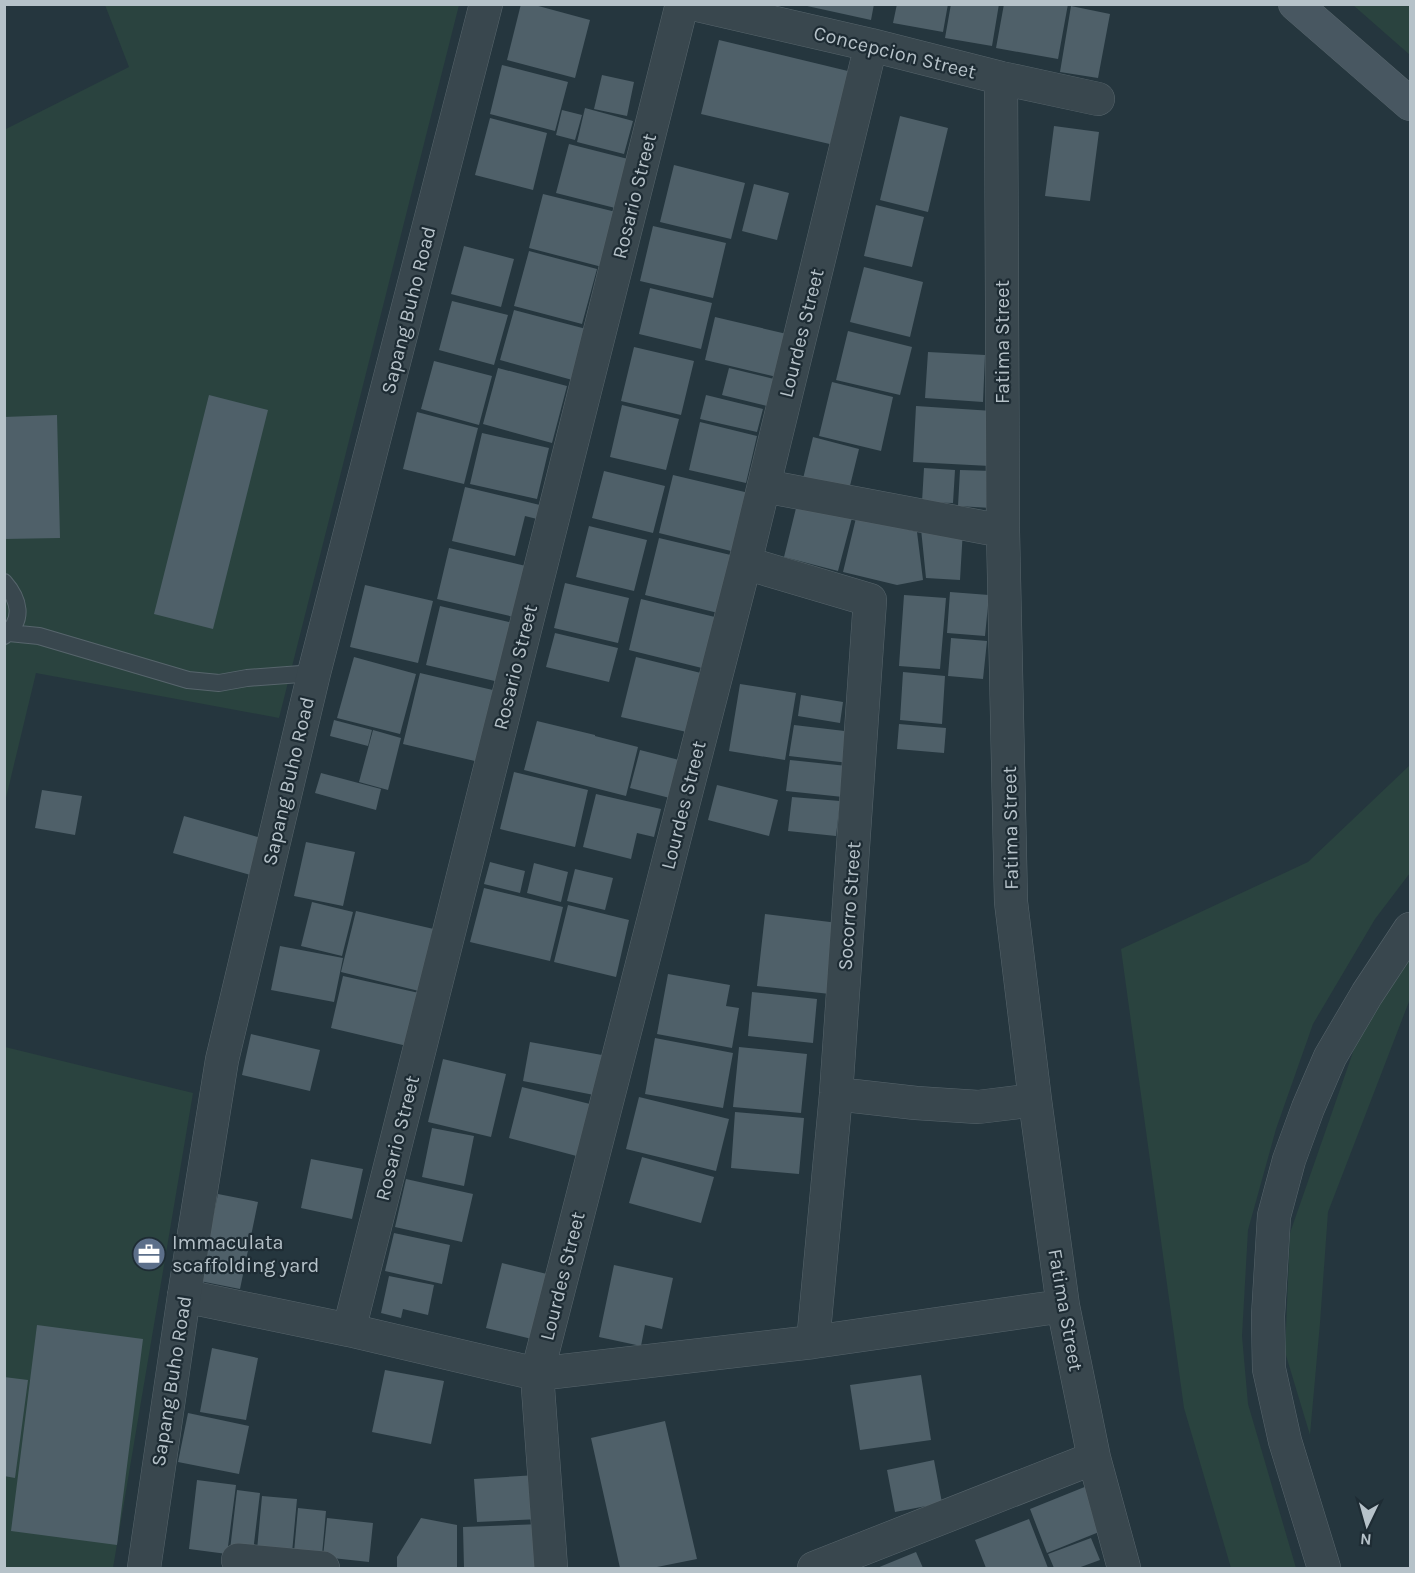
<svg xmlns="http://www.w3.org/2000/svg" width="1415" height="1573" viewBox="0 0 1415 1573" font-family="Karla,sans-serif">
  <rect width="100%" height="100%" fill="#25363e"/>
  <path fill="#2a433f" d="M105,5H459L279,718L36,673L5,802L4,130L129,67Z
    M1353,5H1410V55Z
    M1410,765V873L1375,919L1313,1024L1276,1129L1248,1230L1242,1336L1248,1404L1296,1568H1231L1184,1408L1121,949L1308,862Z
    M1410,945V999L1328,1212L1320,1323L1310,1435L1285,1352L1290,1233L1360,1032Z
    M5,1047L193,1093L113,1568H5Z"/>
  <path fill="#4f6069" d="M521,4H531L590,20L575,78L507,60Z
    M798,4H874L871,20Z
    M897,4H948L943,32L893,23Z
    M951,4H999L992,46L945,38Z
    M1004,4H1068L1058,59L996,48Z
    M1071,6L1110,14L1098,78L1060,72Z
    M719,40L852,72L834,145L701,114Z
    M502,65L568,82L555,131L490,114Z
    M602,75L634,82L627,116L594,109Z
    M585,108L633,121L624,154L577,142Z
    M562,110L582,115L575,140L556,135Z
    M900,116L948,128L928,212L880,200Z
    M490,118L547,133L533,190L475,175Z
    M1054,126L1099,132L1090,201L1045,196Z
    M569,144L632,160L619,209L556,193Z
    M674,165L745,183L731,239L660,222Z
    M754,184L789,193L777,240L742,231Z
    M543,194L620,213L606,268L529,248Z
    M876,205L924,217L912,267L864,256Z
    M653,226L726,243L713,298L640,281Z
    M464,246L514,259L501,307L451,294Z
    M529,251L597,269L582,324L514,306Z
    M864,267L923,282L910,337L850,322Z
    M650,288L712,303L701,349L639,334Z
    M452,301L508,315L494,365L439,350Z
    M514,310L590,330L576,381L500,360Z
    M715,317L791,335L781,378L705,360Z
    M848,331L912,347L900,395L836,380Z
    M634,347L694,361L681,415L621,401Z
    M928,352L985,355L983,402L925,398Z
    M434,361L492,376L479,425L421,409Z
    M498,368L567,386L552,443L483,424Z
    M729,368L778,380L771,407L722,395Z
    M832,382L893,397L881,451L819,436Z
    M209,395L268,410L213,629L154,614Z
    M706,395L763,409L757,432L700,419Z
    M622,405L679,419L666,470L610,457Z
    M916,406L993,411L990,466L913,462Z
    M417,412L478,428L464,484L403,469Z
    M57,415L60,538L4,539V417Z
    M700,422L757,436L746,483L689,470Z
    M482,433L549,448L537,499L470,484Z
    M813,437L859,449L848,494L802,483Z
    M924,468L955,470L953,503L922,502Z
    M960,470L993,471L991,508L958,506Z
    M604,471L665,486L653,533L592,518Z
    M673,475L749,493L735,552L659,533Z
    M465,487L544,506L541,520L525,516L515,556L452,541Z
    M798,500L853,514L838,571L784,557Z
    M856,518L917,532L923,580L897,585L843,572Z
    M589,526L647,540L634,591L576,577Z
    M921,529H963L960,580L926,578Z
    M659,538L735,556L722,614L645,595Z
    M449,548L530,567L518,618L437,599Z
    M565,583L629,598L618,643L554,628Z
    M365,585L433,601L418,663L350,647Z
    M950,592L989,595L985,636L947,633Z
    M904,595L946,598L940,669L899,666Z
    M641,599L719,618L706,669L629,650Z
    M440,606L513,623L499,682L426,665Z
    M555,633L618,648L609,682L546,667Z
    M951,638L987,641L983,679L948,676Z
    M354,657L416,674L400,734L337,718Z
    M636,657L705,674L691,733L621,717Z
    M903,672L945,676L942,724L900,720Z
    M420,673L497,691L479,762L403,744Z
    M740,684L796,693L785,760L729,751Z
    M801,695L843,702L840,723L798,716Z
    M334,720L372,730L368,746L330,736Z
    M537,721L595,735V736L638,747L626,796L524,770Z
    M899,724L946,728L944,753L897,749Z
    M794,725L853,732L849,763L789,756Z
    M373,730L401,738L388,790L359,782Z
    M640,750L683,761L674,799L630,788Z
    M790,760L847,766L843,797L786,791Z
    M514,772L588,790L575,847L500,829Z
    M321,773L381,789L376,810L315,793Z
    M717,785L778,800L769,836L708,820Z
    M42,790L82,796L75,835L35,828Z
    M596,794L661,809L654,837L637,833L631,859L583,847Z
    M792,797L840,801L836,836L788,831Z
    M184,816L265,839L254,876L173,853Z
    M306,842L355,852L343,906L294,896Z
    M490,862L525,871L520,893L484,884Z
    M534,863L568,872L561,902L527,893Z
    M575,869L613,878L605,910L567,901Z
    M484,888L563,907L550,961L470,942Z
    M312,902L353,912L342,956L301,946Z
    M568,905L629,920L616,977L554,962Z
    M356,911L438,930L423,992L341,972Z
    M765,914L838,923L830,994L757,986Z
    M280,946L343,958L334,1002L271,990Z
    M668,974L730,985L726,1006L739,1008L732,1048L657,1034Z
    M343,976L419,993L407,1046L331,1028Z
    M752,992L817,999L813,1043L748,1036Z
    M251,1034L320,1050L310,1091L242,1075Z
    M655,1038L733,1053L723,1108L645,1094Z
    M530,1042L602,1055L594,1095L523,1081Z
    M739,1047L807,1054L801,1113L733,1107Z
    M443,1059L506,1074L491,1137L428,1122Z
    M522,1087L598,1106L584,1158L509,1138Z
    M639,1097L729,1119L716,1171L626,1149Z
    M735,1112L804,1118L799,1174L731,1168Z
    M432,1128L474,1136L464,1186L422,1177Z
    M642,1157L714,1177L701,1223L629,1203Z
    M311,1159L363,1169L352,1219L301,1208Z
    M406,1179L473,1194L462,1242L395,1227Z
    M218,1194L258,1202L240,1289L200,1281Z
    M394,1233L450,1245L442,1284L385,1271Z
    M502,1263L551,1275L536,1340L486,1328Z
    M614,1265L673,1278L662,1329L645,1325L641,1346L599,1337Z
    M389,1276L434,1285L428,1315L403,1309L401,1318L381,1313Z
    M37,1325L143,1339L117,1545L11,1531Z
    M212,1348L258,1358L246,1420L200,1412Z
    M385,1370L444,1381L431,1444L372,1432Z
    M921,1375L931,1440L860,1450L850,1385Z
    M4,1377L28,1380L15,1478L4,1476Z
    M188,1413L249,1426L239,1474L178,1462Z
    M665,1421L697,1559L652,1568H620L591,1438Z
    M934,1460L942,1503L895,1512L887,1470Z
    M537,1475L540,1519L477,1522L474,1479Z
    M197,1480L236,1485L227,1554L189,1549Z
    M1087,1486L1104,1530L1047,1553L1030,1509Z
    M237,1490L260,1493L253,1552L230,1550Z
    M262,1496L297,1499L292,1553L257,1550Z
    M298,1508L326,1511L322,1555L294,1552Z
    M327,1518L373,1523L369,1562L323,1557Z
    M421,1518L457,1525V1568H397V1557Z
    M1029,1519L1048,1568H986L975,1540Z
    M542,1524L543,1568H464L463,1527Z
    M1091,1538L1100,1560L1078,1568H1054L1048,1554Z
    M916,1552L923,1568H877Z"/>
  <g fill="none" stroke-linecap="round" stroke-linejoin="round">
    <defs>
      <path id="service" d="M4,582C19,599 25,620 4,636
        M9,633L39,636L188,680L219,683L247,678L314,673"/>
      <path id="minor" d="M693,4L871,45L1001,78L1098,99
        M1001,78L1003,531L1011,902L1035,1100L1063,1306L1094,1458L1124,1568
        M764,486L1003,531
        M745,563L870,600L836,1094L813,1342
        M836,1094L916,1103L978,1107L1035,1100
        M184,1296L349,1330L537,1374L813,1342L1063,1306
        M349,1330L682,4
        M238,1560L323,1568
        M551,1568L537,1374L745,563L871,45
        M814,1568L1094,1458"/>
      <path id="tertiary" d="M144,1568L184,1296L222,1060L314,673L486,4
        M1324,1568L1285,1441L1269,1369L1268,1316L1274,1216L1289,1160L1308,1108L1330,1057L1367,994L1410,929"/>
      <path id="secondary" d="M1295,4L1410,104"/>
    </defs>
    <use href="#service" stroke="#57656c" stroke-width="18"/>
    <use href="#minor" stroke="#57656c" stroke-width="34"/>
    <use href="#tertiary" stroke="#57656c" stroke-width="34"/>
    <use href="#secondary" stroke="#57656c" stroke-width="34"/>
    <use href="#service" stroke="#39474e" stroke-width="16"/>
    <use href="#minor" stroke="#39474e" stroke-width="33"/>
    <use href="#tertiary" stroke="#39474e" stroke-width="33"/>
    <use href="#secondary" stroke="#485761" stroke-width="33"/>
  </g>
  <defs>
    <symbol id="office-disc" viewBox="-11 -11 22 22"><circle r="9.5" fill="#5c6f8a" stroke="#1e2c34"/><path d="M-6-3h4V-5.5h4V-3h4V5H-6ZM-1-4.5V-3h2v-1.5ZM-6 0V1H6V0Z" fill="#fff"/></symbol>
  </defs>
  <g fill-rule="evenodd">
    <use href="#office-disc" x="130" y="1235" width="38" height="38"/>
  </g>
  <g text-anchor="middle" stroke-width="4.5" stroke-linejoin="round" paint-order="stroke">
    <g font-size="20" fill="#b6c2c9" stroke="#1e2c34">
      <text transform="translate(895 52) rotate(14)" y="7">Concepcion Street</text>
      <text transform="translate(634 196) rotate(-76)" y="7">Rosario Street</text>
      <text transform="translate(408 310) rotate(-76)" y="7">Sapang Buho Road</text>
      <text transform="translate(801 333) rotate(-76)" y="7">Lourdes Street</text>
      <text transform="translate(1002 342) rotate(-90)" y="7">Fatima Street</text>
      <text transform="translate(515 667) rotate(-76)" y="7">Rosario Street</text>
      <text transform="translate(288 781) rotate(-77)" y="7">Sapang Buho Road</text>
      <text transform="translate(683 805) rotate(-76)" y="7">Lourdes Street</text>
      <text transform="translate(1010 828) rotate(-91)" y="7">Fatima Street</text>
      <text transform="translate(849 906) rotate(-86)" y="7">Socorro Street</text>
      <text transform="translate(397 1138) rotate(-76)" y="7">Rosario Street</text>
      <text transform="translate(562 1276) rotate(-76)" y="7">Lourdes Street</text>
      <text transform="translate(1066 1310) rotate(80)" y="7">Fatima Street</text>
      <text transform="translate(171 1381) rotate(-81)" y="7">Sapang Buho Road</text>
    </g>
    <g font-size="20" fill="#b6c2c9" stroke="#1e2c34" text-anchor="start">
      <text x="172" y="1249">Immaculata<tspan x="172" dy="23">scaffolding yard</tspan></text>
    </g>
  </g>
  <rect width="1415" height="1573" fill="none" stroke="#b6c2c9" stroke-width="12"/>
  <g transform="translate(1367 1525) rotate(185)" stroke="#1e2c34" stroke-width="4.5" paint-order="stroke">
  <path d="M0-4.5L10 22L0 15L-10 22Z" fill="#b6c2c9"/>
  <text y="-9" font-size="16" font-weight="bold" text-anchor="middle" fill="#b6c2c9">N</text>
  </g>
</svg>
